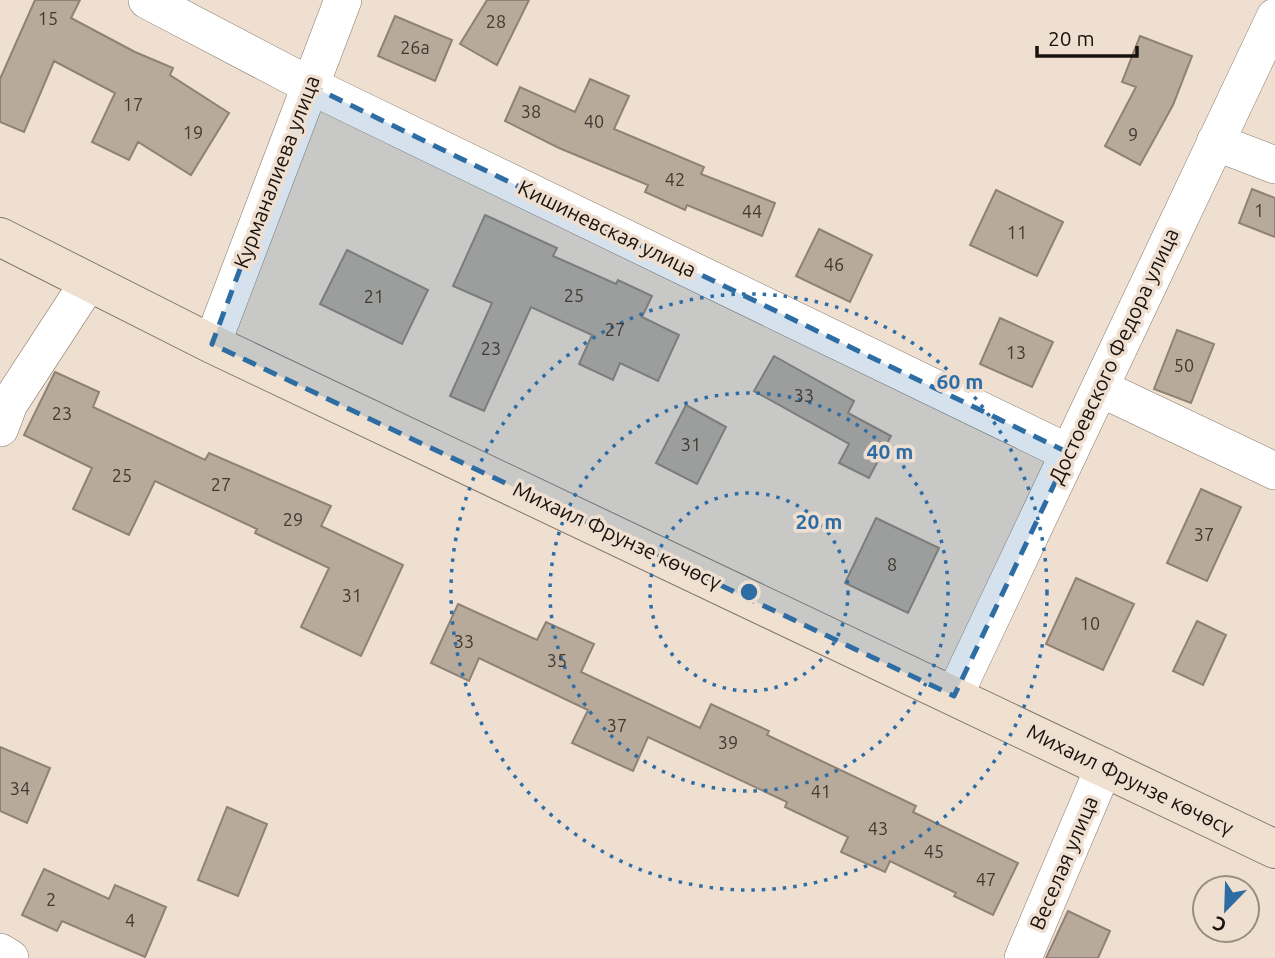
<svg xmlns="http://www.w3.org/2000/svg" width="1275" height="958" viewBox="0 0 1275 958" font-family="Ubuntu,sans-serif">
  <rect width="100%" height="100%" fill="#efdfd0"/>
  <path fill="#b8aa9b" stroke="#8f8173" stroke-width="2" d="M35,0H80L71,18L135,52L173,68L170,75L229,113L191,175L138,142L129,160L92,142L115,93L54,61L24,132L0,122V79Z
    M487,0H529L497,65L460,44Z
    M395,16L452,40L435,81L378,56Z
    M1140,36L1192,56L1173,105L1140,165L1105,146L1136,87L1122,82Z
    M590,79L629,96L614,129L704,167L701,174L775,203L762,236L687,205L685,210L645,192L648,185L559,148L505,121L520,87L575,112Z
    M1252,189L1275,198V237L1239,223Z
    M996,190L1063,222L1037,276L970,245Z
    M485,215L557,248L553,256L616,284L618,280L652,296L642,317L679,335L658,381L620,363L613,380L579,364L592,335L531,307L484,411L450,396L492,303L453,286Z
    M819,229L872,255L850,302L796,276Z
    M347,250L428,290L402,344L320,304Z
    M1000,318L1053,342L1032,387L980,364Z
    M1177,330L1214,344L1191,403L1154,389Z
    M774,356L854,401L848,413L891,436L869,478L839,463L849,444L754,391Z
    M55,372L99,392L93,407L205,460L209,453L331,506L321,526L403,565L361,656L301,627L329,568L255,533L257,529L155,481L129,535L73,509L92,468L24,435Z
    M686,405L726,427L697,484L656,463Z
    M1201,489L1241,507L1207,581L1167,563Z
    M876,518L939,548L908,613L845,583Z
    M1076,578L1134,604L1103,670L1046,644Z
    M458,604L537,640L546,622L594,644L581,672L700,728L711,704L769,731L767,735L916,806L913,812L1018,863L993,915L954,896L956,893L890,861L885,872L841,852L848,837L785,807L787,802L648,737L633,771L572,743L588,710L479,658L469,681L431,663Z
    M1197,621L1226,635L1203,685L1173,671Z
    M0,747L50,768L27,823L0,811Z
    M227,807L267,824L238,896L198,880Z
    M44,869L109,899L115,885L166,907L145,957L62,921L57,931L22,915Z
    M1068,911L1110,931L1098,958H1046Z"/>
  <g fill="none" stroke-linecap="round" stroke-linejoin="round">
    <defs>
      <path id="street" d="M147,0L309,85L1069,453
        M1215,142L1275,165
        M212,344L343,0
        M1100,388L1275,471
        M0,428L9,404L88,283
        M954,696L1275,17
        M0,952L10,958
        M1023,958L1104,767"/>
      <path id="secondary" d="M0,237L212,344L1275,849"/>
    </defs>
    <use href="#street" stroke="#85786a" stroke-width="38"/>
    <use href="#secondary" stroke="#85786a" stroke-width="40"/>
    <use href="#street" stroke="#fff" stroke-width="37"/>
    <use href="#secondary" stroke="#efe0d0" stroke-width="38"/>
  </g>
  <path fill="#2e6da4" fill-opacity="0.2" stroke="#2e6da4" stroke-width="5" stroke-dasharray="14 9" stroke-linejoin="round" d="M309,85L1069,453L954,696L212,344Z"/>
  <g fill="none" stroke="#2e6da4" stroke-width="3.5" stroke-dasharray="3.5 7">
    <circle cx="749" cy="592" r="99"/>
    <circle cx="749" cy="592" r="199"/>
    <circle cx="749" cy="592" r="298"/>
  </g>
  <g text-anchor="middle" stroke-width="7" stroke-linejoin="round" paint-order="stroke">
    <g font-size="18" fill="#403931">
      <text x="48" y="25">15</text>
      <text x="496" y="28">28</text>
      <text x="415" y="54">26а</text>
      <text x="133" y="111">17</text>
      <text x="531" y="118">38</text>
      <text x="594" y="128">40</text>
      <text x="193" y="139">19</text>
      <text x="1133" y="141">9</text>
      <text x="675" y="186">42</text>
      <text x="1259" y="217">1</text>
      <text x="752" y="218">44</text>
      <text x="1017" y="239">11</text>
      <text x="834" y="271">46</text>
      <text x="574" y="302">25</text>
      <text x="374" y="303">21</text>
      <text x="615" y="336">27</text>
      <text x="491" y="355">23</text>
      <text x="1016" y="359">13</text>
      <text x="1184" y="372">50</text>
      <text x="804" y="402">33</text>
      <text x="62" y="420">23</text>
      <text x="691" y="451">31</text>
      <text x="122" y="482">25</text>
      <text x="221" y="491">27</text>
      <text x="293" y="526">29</text>
      <text x="1204" y="541">37</text>
      <text x="892" y="571">8</text>
      <text x="352" y="602">31</text>
      <text x="1090" y="630">10</text>
      <text x="464" y="648">33</text>
      <text x="557" y="667">35</text>
      <text x="617" y="732">37</text>
      <text x="728" y="749">39</text>
      <text x="20" y="795">34</text>
      <text x="821" y="798">41</text>
      <text x="878" y="835">43</text>
      <text x="934" y="858">45</text>
      <text x="986" y="886">47</text>
      <text x="51" y="906">2</text>
      <text x="130" y="927">4</text>
    </g>
    <g font-size="21" fill="#18130e" stroke="#efdfd0">
      <text transform="translate(277 172) rotate(-69)" y="7">Курманалиева улица</text>
      <text transform="translate(607 229) rotate(26)" y="7">Кишиневская улица</text>
      <text transform="translate(1114 356) rotate(-65)" y="7">Достоевского Федора улица</text>
      <text transform="translate(617 536) rotate(25)" y="7">Михаил Фрунзе көчөсү</text>
      <text transform="translate(1130 780) rotate(26)" y="7">Михаил Фрунзе көчөсү</text>
      <text transform="translate(1064 863) rotate(-67)" y="7">Веселая улица</text>
    </g>
  </g>
  <circle cx="749" cy="592" r="10" fill="#2e6da4" stroke="#efdfd0" stroke-width="3.5"/>
  <g font-size="21" text-anchor="middle" font-weight="bold" fill="#2e6da4" stroke="#efdfd0" stroke-width="7" stroke-linejoin="round" paint-order="stroke">
    <text x="960" y="389">60 m</text>
    <text x="890" y="459">40 m</text>
    <text x="819" y="529">20 m</text>
  </g>
  <g transform="translate(1226 909) rotate(203)"><circle r="33" fill="#efdfd0" stroke="#998d82" stroke-width="2"/>
  <path d="M0-5L12 26L0 18L-12 26Z" fill="#2e6da4"/>
  <text y="-10" font-size="19" font-weight="bold" text-anchor="middle" fill="#18130e">С</text>
  </g>
  <path d="M1037 46v10h100v-10" fill="none" stroke="#18130e" stroke-width="3.5"/>
  <text x="1048" y="46" font-size="21" fill="#18130e" stroke="#efdfd0" stroke-width="5" paint-order="stroke">20 m</text>
</svg>
